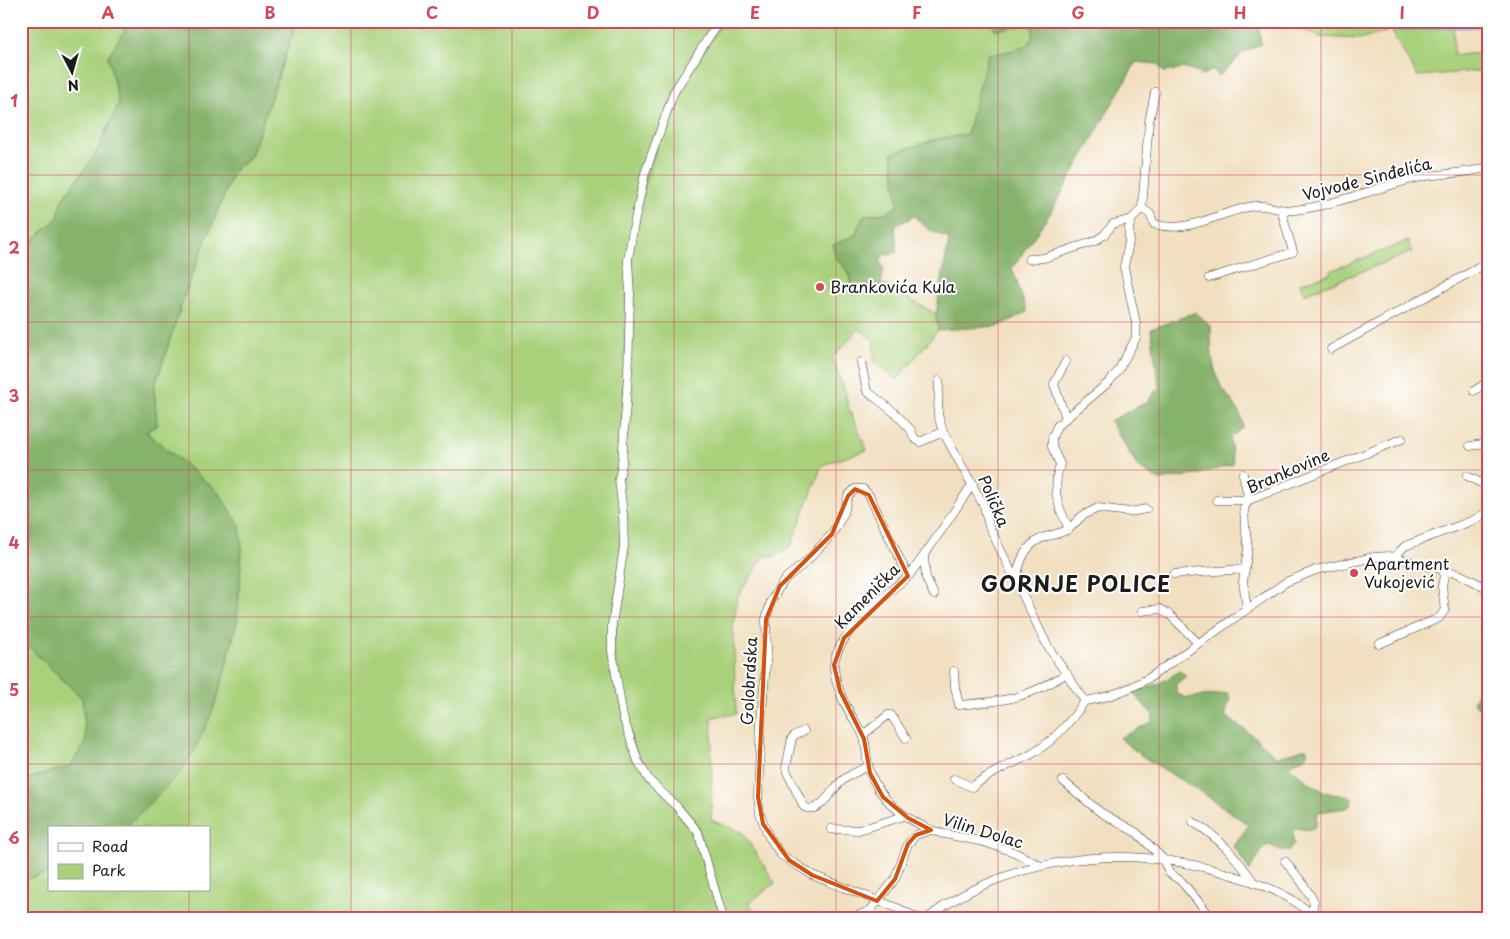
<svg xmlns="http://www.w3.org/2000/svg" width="1510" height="939" viewBox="0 0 1510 939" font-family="'Playpen Sans',sans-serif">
  <rect width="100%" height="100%" fill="#fff"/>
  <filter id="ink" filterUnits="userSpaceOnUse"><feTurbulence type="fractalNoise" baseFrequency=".02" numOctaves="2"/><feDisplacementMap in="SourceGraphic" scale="10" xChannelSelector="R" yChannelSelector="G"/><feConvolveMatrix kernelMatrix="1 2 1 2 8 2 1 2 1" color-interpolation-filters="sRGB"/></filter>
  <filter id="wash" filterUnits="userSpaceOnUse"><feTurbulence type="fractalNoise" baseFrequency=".0096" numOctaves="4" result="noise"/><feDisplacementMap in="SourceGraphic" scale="20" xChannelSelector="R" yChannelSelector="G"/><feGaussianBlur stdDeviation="1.12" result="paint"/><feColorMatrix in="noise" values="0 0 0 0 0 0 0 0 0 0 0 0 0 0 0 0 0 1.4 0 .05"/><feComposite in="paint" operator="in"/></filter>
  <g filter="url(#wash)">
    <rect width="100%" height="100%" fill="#f1dfc0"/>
    <path fill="#a9d17c" stroke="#62764c" d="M21,21H131L108,56L119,103L95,155L62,200L58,218L21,251Z
      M297,21H721L673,92L632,229L621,463L622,546L610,651L637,762L697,832L722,918H21V881L49,872V890H209V828H125L180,773L211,715L221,686L237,622L242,549L240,526L218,492L146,432L157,425L154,389L185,293L234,170L251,156Z
      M724,21H995L994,28L1022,25L1033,26C1032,52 1021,47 999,54L972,118L967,134L931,140L918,146L898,206L887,213L864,215L855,235L835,256L849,273L851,285L876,290L881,283L936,314L938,330L897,380L874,361V341L859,329L832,358L845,391L848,407L867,450L822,465L791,546L774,557L765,555L738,596L733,623L736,714L712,717L711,820L743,833L775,883L749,903L760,918H724L699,831L662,792L639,761L624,717L613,651L623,565L620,479L629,260L646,173L675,93Z
      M1282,21H1390L1392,30L1453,28L1454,55L1489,53V70L1417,76L1391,30L1363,39L1319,37Z
      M1408,241L1412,252L1304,294L1300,283L1330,274V271Z
      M29,646L82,698L86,740L71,766L21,781V651Z"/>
    <path fill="#86b36c" stroke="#516844" d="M131,21H297L251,156L234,170L185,293L154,389L157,425L146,432L218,492L240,525L242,549L237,622L221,686L211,715L193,753L180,773L125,828H49V872L21,881V781L71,766L86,740L82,698L29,647L21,651V251L58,218L62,200L95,155L119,104L108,56Z
      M995,21H1258L1261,44L1243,53L1219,76L1213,70L1202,75L1185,68L1164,72L1157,64L1136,62L1049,215L1012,268L1027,312L999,326L938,330L936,314L949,239L928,229L914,216L895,226L897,252L890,255L884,254L880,261L884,269L881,283L877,290L865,294L856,290L851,285L849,273L835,256L833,245L855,235L864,215L887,213L898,206L892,153L931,141L967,134L988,54C996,54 1027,49 1031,42C1034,38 1033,31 1033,26L1022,25L997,30L994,28Z
      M1390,21H1451L1453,28L1391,30Z
      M1196,312L1211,327C1211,347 1211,363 1219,382C1227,399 1241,406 1243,427L1230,438L1233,464L1196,475L1159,480L1138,467L1110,421L1147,402L1159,387L1151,329Z
      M1489,667V717L1473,702Z
      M1180,671L1186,676L1176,684V693L1186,698L1228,693L1230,699L1225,716L1252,735L1277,757L1307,748V756L1289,765C1298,775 1316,789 1328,793C1335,795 1341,795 1348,795L1352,799L1351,805L1347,808L1319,812L1316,816C1316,822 1318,825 1312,829C1298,831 1290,822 1294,844L1289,851C1280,852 1274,845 1266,845L1249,870L1234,846L1249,825L1201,792L1145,758L1119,738L1152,722L1153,715L1133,693L1160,683Z"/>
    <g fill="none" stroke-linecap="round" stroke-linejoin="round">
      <path stroke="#54a8cf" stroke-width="2.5" d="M1316,21L1391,30L1489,26"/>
    </g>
  </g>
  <g filter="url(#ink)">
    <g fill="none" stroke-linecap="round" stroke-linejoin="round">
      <defs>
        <path id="street" d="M722,21L710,35L674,92L645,173L633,229L628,260L630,295L628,374L622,463L619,479L623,514L624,546L612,625V651L623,717L638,761L649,780L678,808L698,832L723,918
          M1142,208L1150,214L1154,224C1189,235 1220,211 1254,206C1268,204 1281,212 1295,210C1338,205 1379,186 1421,177C1444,173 1466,174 1489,167
          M1029,259L1044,258L1095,241L1104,235L1113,224L1132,219
          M1209,278L1293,252L1281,209
          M1331,349L1489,262
          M1066,361L1054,384L1066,418
          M861,362L867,391L895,413L911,430L914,438L920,442L943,432
          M939,381L938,415L943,432L984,506L989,526L1048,647L1085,701
          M1474,391L1489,381
          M1470,446L1489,443
          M1467,476L1489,487
          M1217,500H1249L1243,474
          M1069,529L1082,516L1098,508L1130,512L1146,509
          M924,556L926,578L934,595
          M1394,557L1405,546L1474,520L1489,511
          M1174,574L1245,569
          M908,576L869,495L863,489H855L848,496L844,513L832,534L805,563L787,577L780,586L771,601L766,619L767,653L761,722L758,797L760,814L768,835L781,855L789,860L812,875L902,910L917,918
          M1016,582C1018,566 1023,547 1040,539C1049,535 1060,534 1069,529L1060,509L1056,493L1057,476L1060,464L1052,447V438L1057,426L1109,382L1118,371L1136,338V323L1124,267L1129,242V228L1132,219L1142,208L1149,122L1155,92
          M1247,609L1243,581L1248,548L1245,526L1244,508L1249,500L1402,439
          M1142,611L1160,609L1170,615L1198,643
          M1379,644L1439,618L1445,610L1442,586L1445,570
          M954,671L955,687L959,705C1006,701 1027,699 1067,673
          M1085,701C1108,698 1128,690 1149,678L1286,582L1316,570L1374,557L1389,556L1459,574L1489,589
          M804,731L795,735L792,738L786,768L787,772L804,807C821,815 832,788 843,780C851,774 860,770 868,766
          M863,735L888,715H891L906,738
          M954,779L972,787C989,773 1010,765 1030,755C1053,742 1070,723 1085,701
          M1063,781L1100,812L1137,833L1163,859L1169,873L1181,881L1212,918
          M1193,822C1219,837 1236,857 1253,881
          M831,829L859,830L904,816
          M931,830C904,818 880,801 870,772C866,761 867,749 864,738C862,730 856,723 851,715C843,702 834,681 834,665C836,637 875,604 896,586C901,582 906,579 910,574C933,545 952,514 973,483
          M1285,861L1301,881L1314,901L1312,914
          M851,918L870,911
          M870,918V911L895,879L908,844L916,835L931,830L940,833L984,842L1014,852L1041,866
          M928,918C950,900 974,888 1001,878C1078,850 1158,851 1235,876C1264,885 1294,896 1315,918"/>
      </defs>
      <use href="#street" stroke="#3c3935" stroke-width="9"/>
      <use href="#street" stroke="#fff" stroke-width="8"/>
    </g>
  </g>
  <path fill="none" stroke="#d4530e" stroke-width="4" stroke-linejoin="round" d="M855,489L869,495L908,576L844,638L834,665L840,691L864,739L870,773L883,797L908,818L931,830L916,835L908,844L895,879L877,901L812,875L789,860L763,824L758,797L766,619L780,586L832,534L848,496Z"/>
  <path fill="none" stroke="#d1495b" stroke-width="1" stroke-opacity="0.55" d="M189,21V828M351,21V918M512,21V918M674,21V918M836,21V918M998,21V918M1159,21V918M1321,21V918M21,175H1489M21,322H1489M21,470H1489M21,617H1489M21,764H1489M189,890V918"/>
  <g fill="#d1495b" stroke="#fff" stroke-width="2">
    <circle cx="820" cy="287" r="5"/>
    <circle cx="1354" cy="573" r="5"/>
  </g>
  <g text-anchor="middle" stroke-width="4" stroke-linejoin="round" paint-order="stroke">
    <g font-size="16" fill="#1c1c1c" stroke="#fff">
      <text transform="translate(1367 179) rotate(-14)" y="6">Vojvode Sinđelića</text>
      <text transform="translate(1288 471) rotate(-23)" y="6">Brankovine</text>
      <text transform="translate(994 501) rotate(67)" y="6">Polička</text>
      <text transform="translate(867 596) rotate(-45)" y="6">Kamenička</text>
      <text transform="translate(749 681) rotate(-87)" y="6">Golobrdska</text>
      <text transform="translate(983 831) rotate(17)" y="6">Vilin Dolac</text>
    </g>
    <g font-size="16" fill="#1c1c1c" stroke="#fff" text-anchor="start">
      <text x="830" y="293">Brankovića Kula</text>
      <text x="1364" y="570">Apartment<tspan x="1364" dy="18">Vukojević</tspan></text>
    </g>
    <g font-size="21" font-weight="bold" letter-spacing="1" fill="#1c1c1c" stroke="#fff">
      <text x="1076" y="592">GORNJE POLICE</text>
    </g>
  </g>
  <rect width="1510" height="939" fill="none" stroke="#fff" stroke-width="55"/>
  <rect x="48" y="826" width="162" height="65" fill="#ffffff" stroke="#a4a4a4"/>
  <rect x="58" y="843" width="25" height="8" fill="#ffffff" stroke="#a4a4a4"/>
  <text x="92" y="852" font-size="15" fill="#1c1c1c">Road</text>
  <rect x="58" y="864" width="25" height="15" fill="#a9d17c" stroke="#a4a4a4"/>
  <text x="92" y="876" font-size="15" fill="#1c1c1c">Park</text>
  <g transform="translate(72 72) rotate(174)" stroke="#ffffff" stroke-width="4" paint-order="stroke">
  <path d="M0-4L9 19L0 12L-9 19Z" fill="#1c1c1c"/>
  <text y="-8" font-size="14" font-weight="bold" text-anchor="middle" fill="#1c1c1c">N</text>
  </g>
  <rect x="28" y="28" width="1454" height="884" fill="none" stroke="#d1495b" stroke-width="2"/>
  <g font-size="16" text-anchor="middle" font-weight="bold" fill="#d1495b">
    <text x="108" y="19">A</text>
    <text x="270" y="19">B</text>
    <text x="432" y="19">C</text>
    <text x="593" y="19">D</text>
    <text x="755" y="19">E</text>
    <text x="917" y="19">F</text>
    <text x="1078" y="19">G</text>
    <text x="1240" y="19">H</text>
    <text x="1402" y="19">I</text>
    <text x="14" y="107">1</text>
    <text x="14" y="254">2</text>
    <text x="14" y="402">3</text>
    <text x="14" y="549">4</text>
    <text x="14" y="696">5</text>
    <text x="14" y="844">6</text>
  </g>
</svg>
